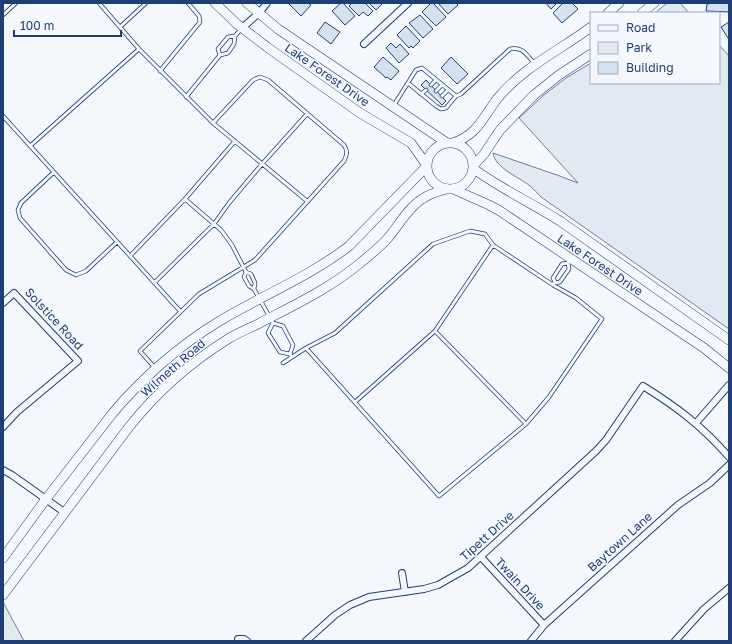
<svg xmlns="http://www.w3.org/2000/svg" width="732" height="644" viewBox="0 0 732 644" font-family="'Golos Text',sans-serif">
  <rect width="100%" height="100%" fill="#f4f7fb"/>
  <path fill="#e3e9f0" stroke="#687fa3" d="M667,3H680L689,13H655Z
    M719,45L729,56V329L541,197C537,193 534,189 530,186C519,177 495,168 493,153L557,175L578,183L519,118L544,95L566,78L591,63V83H719Z
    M3,602L24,641H3Z"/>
  <path fill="#d5e0f0" stroke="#1d3f73" d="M288,3H308L311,5L301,16Z
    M341,3H343L355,16L345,25L332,11Z
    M352,3H365L373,11L368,16L363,12L359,16L349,6Z
    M369,3H383L376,10Z
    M431,3H433L446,17L436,26L422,12Z
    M438,3H456L458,5L448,14Z
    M546,3H557L551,9Z
    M563,3H572L578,9L562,23L553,13Z
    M713,3H729V12L706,11L707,4Z
    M420,15L433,29L423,38L409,23Z
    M325,22L340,32L331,44L317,33Z
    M729,22V38H728L721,27Z
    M406,26L420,41L413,48L411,46L409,48L397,35Z
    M391,43L396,48L400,44L409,54L399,63L386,48Z
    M383,57L399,71L391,80L387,77L386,78L374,67Z
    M451,57L468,74L457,84L441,68Z
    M426,80L446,101L442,105L421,85Z"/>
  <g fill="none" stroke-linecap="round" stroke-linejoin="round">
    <defs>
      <path id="lane" d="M99,3L139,49L213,123L307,201
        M3,15L16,3
        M120,27L146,3
        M220,55L218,49L228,37L235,36
        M160,71L200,22L199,16L188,3
        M408,83L436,106L441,109L446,108L456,96
        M431,85L436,80
        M436,91L442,85
        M421,94L426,90
        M442,96L448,90
        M186,97L220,55L228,53L234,44L235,36L241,29
        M394,105L416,70L422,68L456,96L461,94L510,49C522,46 526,54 534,63
        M3,116L180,311
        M30,146L139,49
        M54,172L21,203L18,210L20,218L66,270L76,275L86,271L117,242
        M185,199L221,230L232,245L246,272L251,274L255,283L254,289L273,323L283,326L293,345L290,354
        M130,256L185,199L235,141
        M246,272L244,277L249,286L254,289
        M555,282L553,278L562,264L568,263L570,259
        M154,283L214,224L229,203L262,164L307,114
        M554,283L560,282L569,269L568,263
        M273,323L268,333L280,352L290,354L291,356
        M435,331L526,424
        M283,363L306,348L335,333L433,244L470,231L485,234L493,245L553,285L576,298L602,319L549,397L526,424L439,496L306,348
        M155,368L140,351L199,294L255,260L344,161C347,155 348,151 344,145L268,80L260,77L253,80L213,123
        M355,402L435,331L493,245"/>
      <path id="street" d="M242,28L259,13L267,3
        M364,44L408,3
        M3,303L14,293L78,361L17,412L3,427
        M696,423L729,385
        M3,470L12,475L64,512
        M481,557L544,625
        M402,573L405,592
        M238,639H244L247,641
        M306,641L335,615L350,605L369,597L424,589L438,585L468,568L596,451L606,440L643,386C677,407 703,427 729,457
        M531,641L544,625L678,505L710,483L729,465
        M675,641L704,609L729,588"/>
      <path id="secondary" d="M215,3L237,24L267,47L360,113L411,143L426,164
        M247,3L278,29L447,143
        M608,13L619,3
        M642,13L654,3
        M427 166a23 23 0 1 1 46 0a23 23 0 1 1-46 0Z
        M453,143C478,134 482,119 497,99C523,67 559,51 591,27
        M474,165L484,154L500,130L534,95L559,75L591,54
        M474,169C501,189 532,203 560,221L729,340
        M453,189L489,205L500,211L704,348L729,368
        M3,558L46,499L112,414C140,380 180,345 218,322C261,296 309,277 349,246L426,167
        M3,595L129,427C156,393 191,362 228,339C237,333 248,329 258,324C292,306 329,289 359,264C369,256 380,247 388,238C398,226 409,207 422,199C429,194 439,191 447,189"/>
    </defs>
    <use href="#lane" stroke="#1d3f73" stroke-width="4.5"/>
    <use href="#street" stroke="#1d3f73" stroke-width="8"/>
    <use href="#secondary" stroke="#1d3f73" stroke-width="10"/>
    <use href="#lane" stroke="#f4f7fb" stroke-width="3"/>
    <use href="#street" stroke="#f4f7fb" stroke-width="6"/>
    <use href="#secondary" stroke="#f4f7fb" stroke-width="9"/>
  </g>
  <g text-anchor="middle" stroke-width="3" stroke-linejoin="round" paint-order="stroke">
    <g font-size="12" fill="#1d3f73" stroke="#f4f7fb">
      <text transform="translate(327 75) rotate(35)" y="4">Lake Forest Drive</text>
      <text transform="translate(600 265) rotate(34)" y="4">Lake Forest Drive</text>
      <text transform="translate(54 319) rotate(47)" y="4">Solstice Road</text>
      <text transform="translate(173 368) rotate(-41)" y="4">Wilmeth Road</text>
      <text transform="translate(487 536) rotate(-42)" y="4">Tipett Drive</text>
      <text transform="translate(620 542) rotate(-42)" y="4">Baytown Lane</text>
      <text transform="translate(520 584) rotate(47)" y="4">Twain Drive</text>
    </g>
  </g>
  <rect width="732" height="644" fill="none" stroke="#1d3f73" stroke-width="8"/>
  <rect x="590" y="12" width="130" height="72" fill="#f4f7fb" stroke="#9eadc5"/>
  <rect x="598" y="25" width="20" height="6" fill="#f4f7fb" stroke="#9eadc5"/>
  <text x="626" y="32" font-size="12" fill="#1d3f73">Road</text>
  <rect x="598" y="42" width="20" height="12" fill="#e3e9f0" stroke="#9eadc5"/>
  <text x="626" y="52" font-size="12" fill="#1d3f73">Park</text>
  <rect x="598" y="62" width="20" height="12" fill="#d5e0f0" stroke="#9eadc5"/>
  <text x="626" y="72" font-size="12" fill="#1d3f73">Building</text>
  <path d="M14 30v6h107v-6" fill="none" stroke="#1d3f73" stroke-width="2"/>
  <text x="20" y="30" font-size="12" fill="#1d3f73" stroke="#f4f7fb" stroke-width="3" paint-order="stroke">100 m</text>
</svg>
